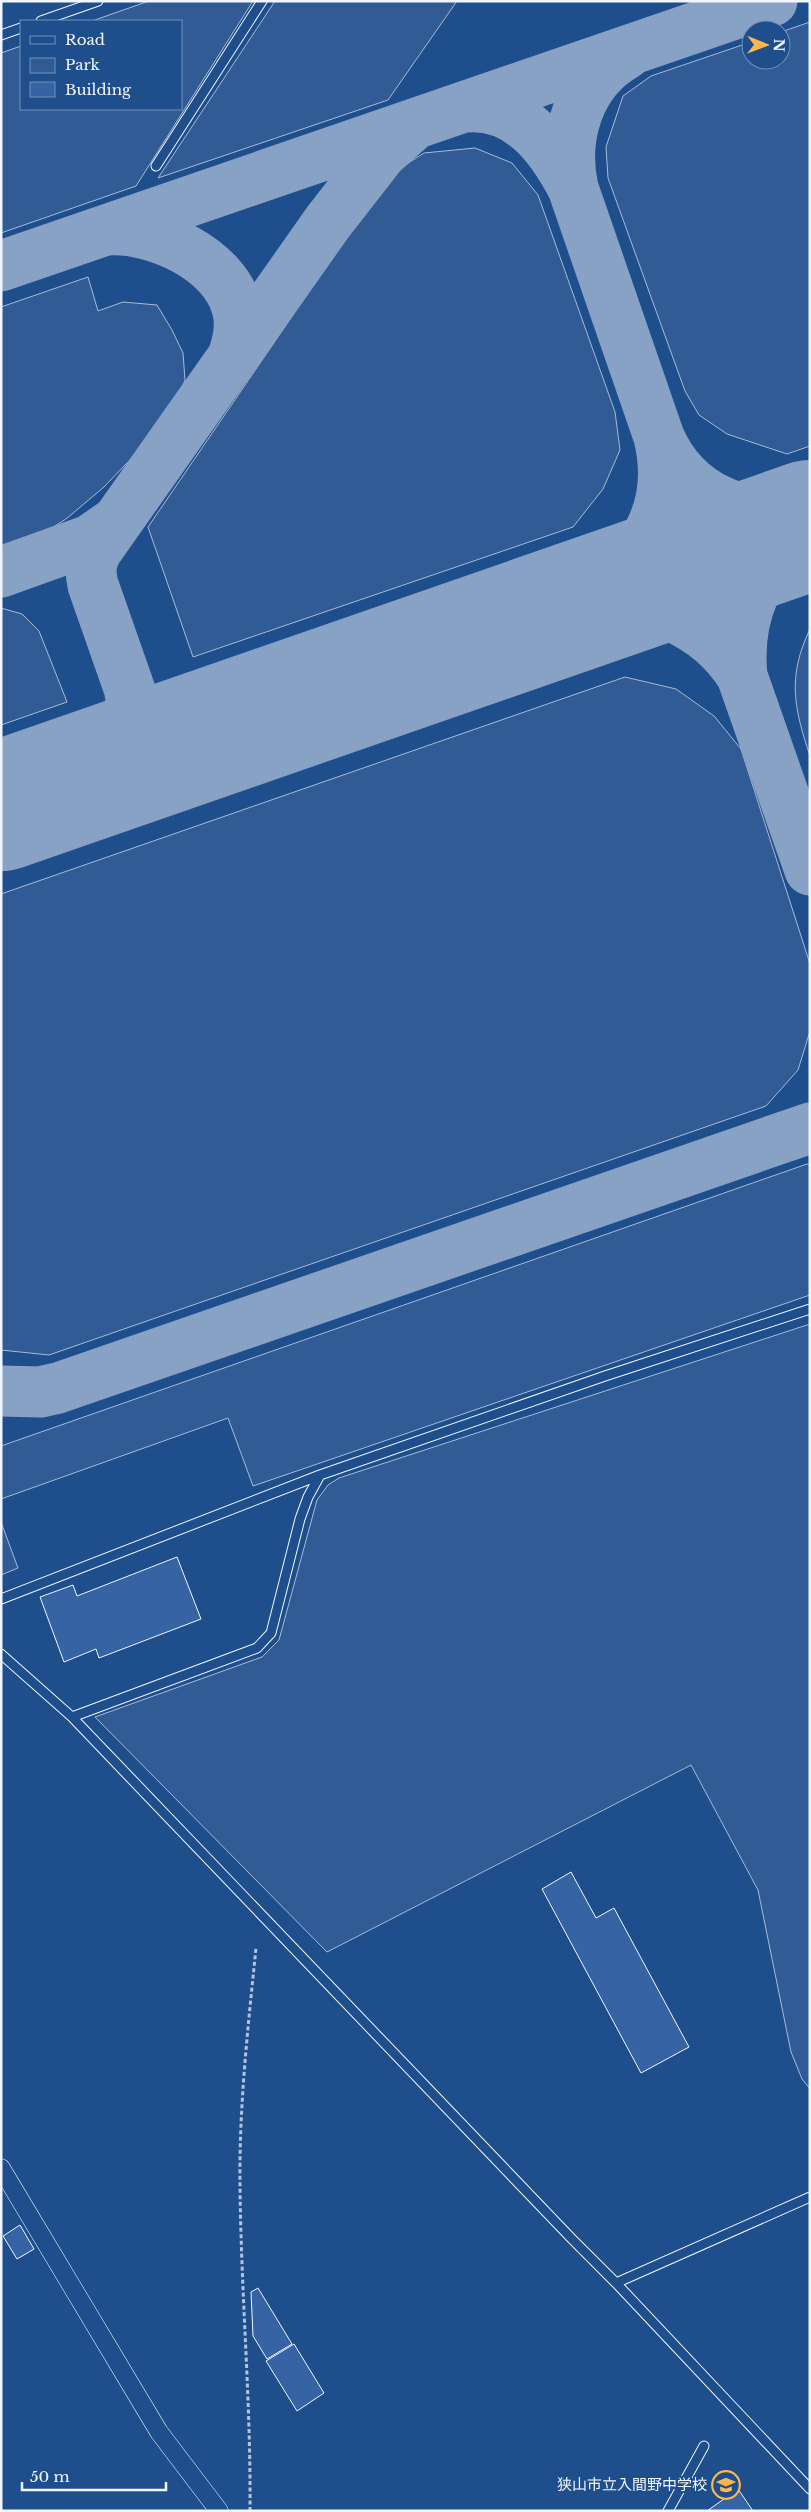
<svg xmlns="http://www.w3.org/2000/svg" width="811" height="2512" viewBox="0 0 811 2512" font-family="'Libre Baskerville','Noto Sans JP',serif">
  <rect width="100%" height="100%" fill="#1f4e8c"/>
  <path fill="#305b95" stroke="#a8bbd7" d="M149,1H253L136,186L1,233V53L21,46V109H181V21H92Z
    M275,1H457L388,100L158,178Z
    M810,22V446L787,454L727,434L699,415L685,391L608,178L606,147L623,96L651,76L751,42V60H781V32Z
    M475,148L512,163L538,195L615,412L620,450L603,489L573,527L193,657L148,527L388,176L424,153Z
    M88,277L98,311L123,302L157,305L172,330L183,353L185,380L172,416L104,487L66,519L39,536L1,549V307Z
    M1,608L22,614L39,631L67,702L1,725Z
    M810,629V756C794,708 787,677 810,629Z
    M625,677L676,689L714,716L741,749L810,964V1031L798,1070L766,1106L49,1355L1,1350V894Z
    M807,1164L810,1165V1295L253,1486L228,1418L1,1499V1446Z
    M810,1324V2089L802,2079L791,2052L758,1890L691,1765L327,1952L95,1717L262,1657L279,1640L317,1500L328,1485L339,1478Z
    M1,1522L18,1568L1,1575Z"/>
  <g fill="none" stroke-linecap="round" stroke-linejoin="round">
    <path stroke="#88a2c6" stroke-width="51" d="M468,107C520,104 551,146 573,188
      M108,230C154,227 225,259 237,308C242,325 238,341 233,357
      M1,266L772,1
      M659,437C687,502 745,516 810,519
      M810,529C758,562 736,616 742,676L810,870
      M1,572L90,540L116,522
      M583,604C640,560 677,512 659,437L573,188C562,138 578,81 626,54
      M583,604C644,595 709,623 742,676
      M195,739C169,737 150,726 135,705L93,585C90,571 90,563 97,550L328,222L381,154L408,130
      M100,772C128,752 137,726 130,693
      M1,1391L40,1392L58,1388L810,1128"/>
    <path stroke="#88a2c6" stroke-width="130" d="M1,806L810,525"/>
  </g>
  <path fill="#3563a3" stroke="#f2f6ff" d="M177,1557L201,1619L99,1658L96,1649L64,1662L40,1597L73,1585L77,1596Z
    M571,1872L596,1918L614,1908L689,2047L641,2073L542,1889Z
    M20,2225L34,2249L17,2259L3,2236Z
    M258,2288L292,2344L267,2359L253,2336L251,2292Z
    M294,2344L324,2393L297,2411L266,2361Z
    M738,2489L753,2511H707Z"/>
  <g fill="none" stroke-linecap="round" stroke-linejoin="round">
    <defs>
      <path id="service" d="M41,21L98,1
        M1,35L21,28
        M156,166L262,1
        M1,1599L320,1475L605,1376L810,1309
        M1,1654L72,1717L572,2239L616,2283L810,2489
        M72,1717L257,1648L271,1633L300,1519L308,1497L320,1475
        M616,2283L810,2197
        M668,2511L704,2446"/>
      <path id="minor" d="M1,2168L159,2432L219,2511"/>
    </defs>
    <use href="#service" stroke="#f2f6ff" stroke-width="11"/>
    <use href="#minor" stroke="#f2f6ff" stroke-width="19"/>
    <path stroke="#b3c4dc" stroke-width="3" stroke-dasharray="4 2.5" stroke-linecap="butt" d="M250,2511C251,2402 241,2294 240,2185C239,2106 248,2027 256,1948"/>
    <use href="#service" stroke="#1f4e8c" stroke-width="9"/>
    <use href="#minor" stroke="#1f4e8c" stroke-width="18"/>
  </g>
  <defs>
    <symbol id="school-ring" viewBox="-11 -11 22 22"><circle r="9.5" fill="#1f4e8c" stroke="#ffb74d" stroke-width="1.5"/><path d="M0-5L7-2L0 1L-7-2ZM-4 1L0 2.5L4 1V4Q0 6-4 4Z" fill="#ffb74d"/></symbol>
  </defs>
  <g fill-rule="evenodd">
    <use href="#school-ring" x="710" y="2469" width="32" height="32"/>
  </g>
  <g text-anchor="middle" stroke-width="4" stroke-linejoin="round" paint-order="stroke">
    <g font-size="15" fill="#f2f6ff" stroke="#1f4e8c" text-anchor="end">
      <text x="707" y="2490">狭山市立入間野中学校</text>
    </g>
  </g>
  <rect width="811" height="2512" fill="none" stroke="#f2f6ff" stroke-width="5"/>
  <rect x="20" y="20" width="162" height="90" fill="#1f4e8c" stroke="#7391ba"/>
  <rect x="30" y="36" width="25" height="8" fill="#1f4e8c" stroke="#7391ba"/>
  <text x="65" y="45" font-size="15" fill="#f2f6ff">Road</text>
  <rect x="30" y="58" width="25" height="15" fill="#305b95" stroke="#7391ba"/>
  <text x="65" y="70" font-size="15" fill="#f2f6ff">Park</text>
  <rect x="30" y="82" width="25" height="15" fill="#3563a3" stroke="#7391ba"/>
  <text x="65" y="95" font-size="15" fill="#f2f6ff">Building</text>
  <g transform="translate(766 45) rotate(91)"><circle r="24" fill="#1f4e8c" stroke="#7391ba"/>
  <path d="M0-4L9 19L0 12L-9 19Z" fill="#ffb74d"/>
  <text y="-8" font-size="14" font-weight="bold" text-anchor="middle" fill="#f2f6ff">N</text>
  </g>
  <path d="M22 2482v8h144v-8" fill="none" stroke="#f2f6ff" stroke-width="2.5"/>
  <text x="30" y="2482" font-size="15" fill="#f2f6ff" stroke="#1f4e8c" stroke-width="4" paint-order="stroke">50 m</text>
</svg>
